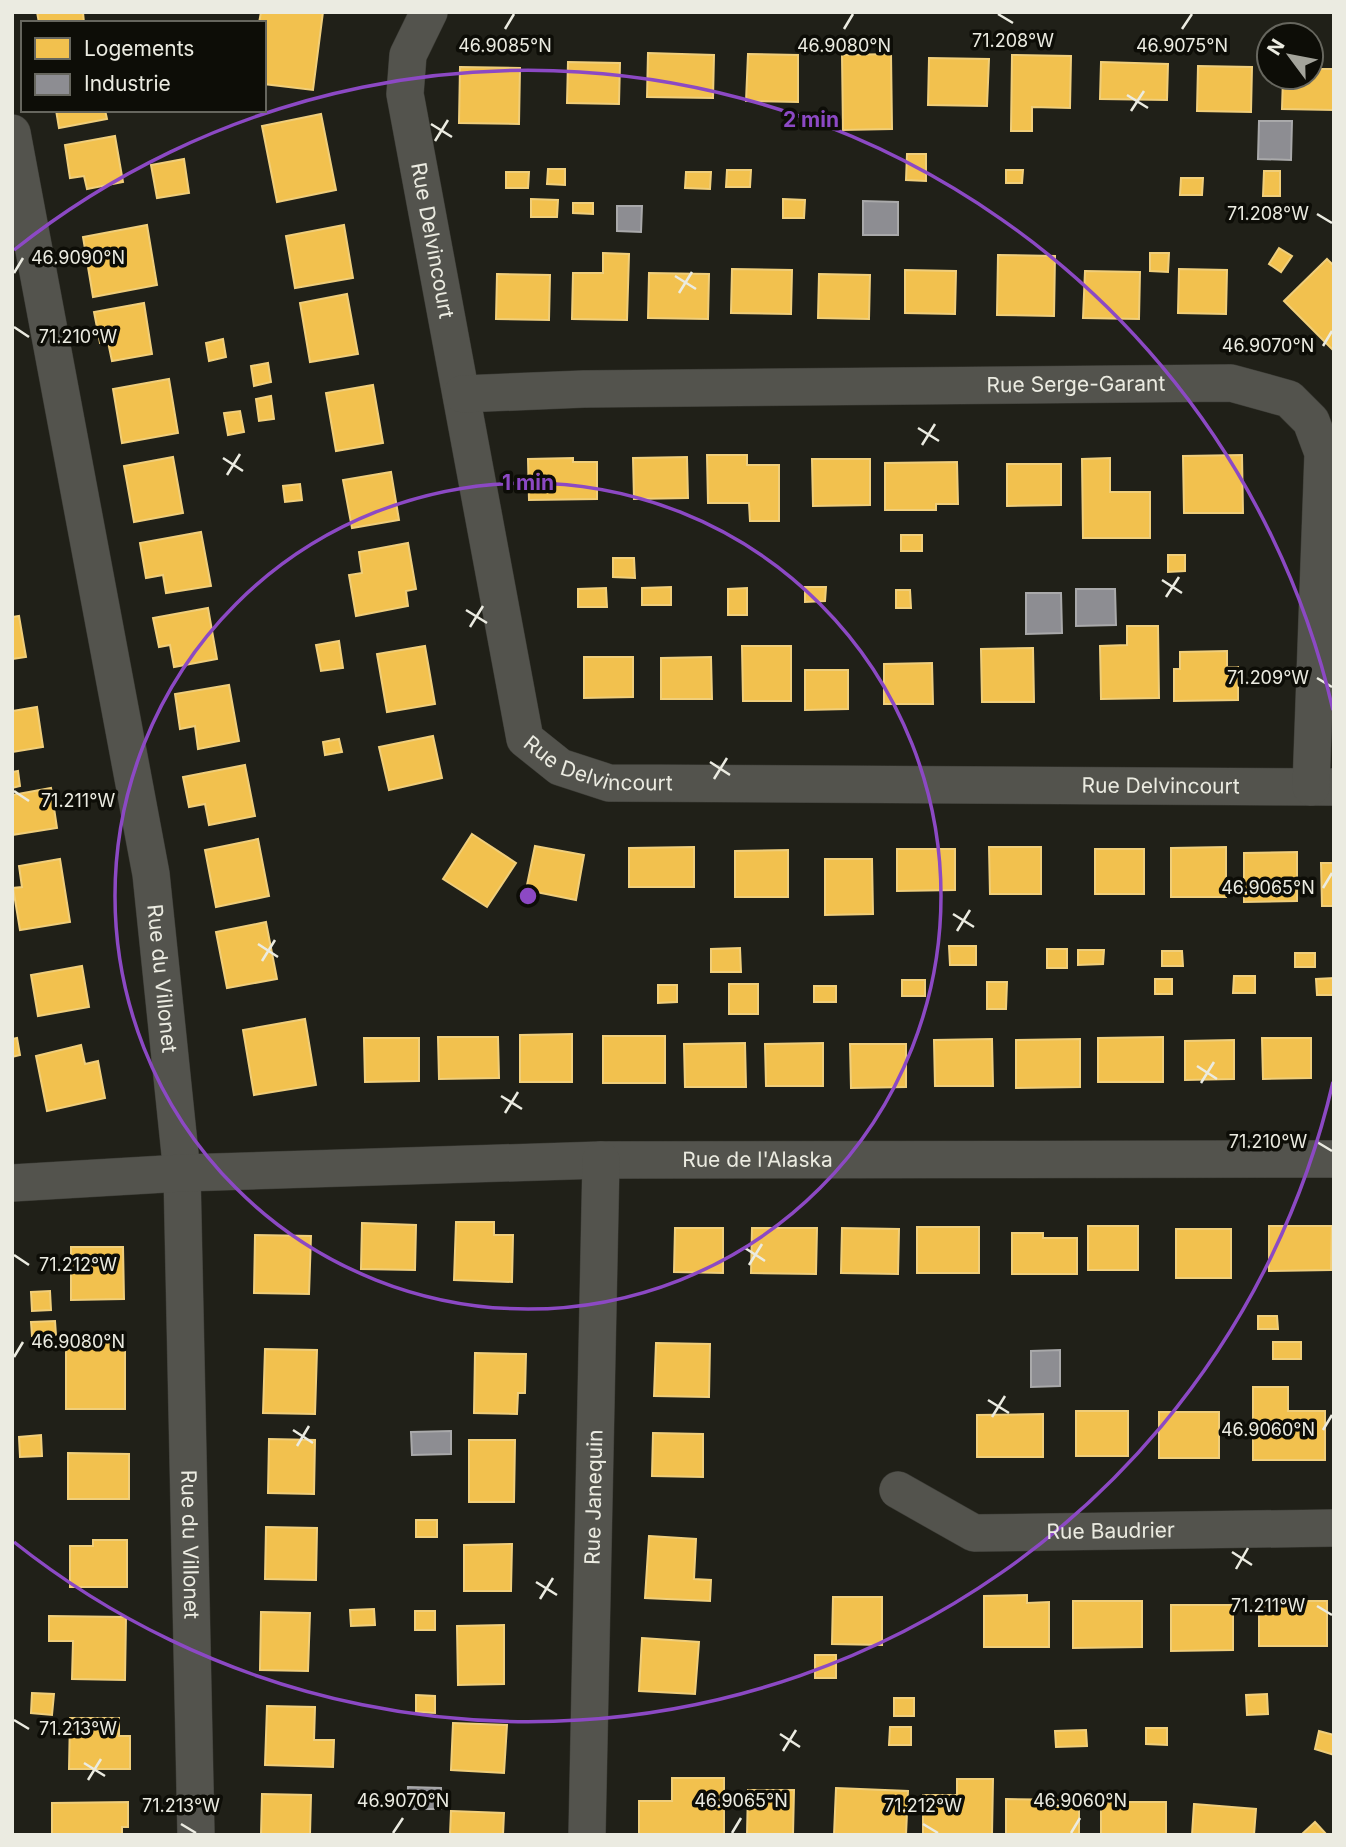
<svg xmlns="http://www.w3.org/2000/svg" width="1346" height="1847" viewBox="0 0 1346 1847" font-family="Inter,sans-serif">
  <rect width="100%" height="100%" fill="#202018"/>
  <path fill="#f2c14e" stroke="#f0ce7a" stroke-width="2" d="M37,12H83L84,23H39Z
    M261,12H323L313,90L264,84V23H259Z
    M648,53L714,55L713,98L647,97Z
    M748,54L798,55V102L746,101Z
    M891,54L892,129L843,130L842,55Z
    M1012,55L1071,56L1070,108L1032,107V131H1011Z
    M929,58L989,59L987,106L928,105Z
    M568,62L620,63L619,104L567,103Z
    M1101,62L1168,64L1167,100L1100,99Z
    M1198,66L1252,67L1251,112L1197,111Z
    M460,67L520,68L519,124L459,123Z
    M1311,69H1334V110L1282,109L1283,77H1311Z
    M56,110H105L107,119L59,128Z
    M321,114L336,190L277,202L262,126Z
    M115,136L123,182L87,189L84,176L70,178L65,145Z
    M907,154H926V181L906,180Z
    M184,159L189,193L157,198L151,165Z
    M548,169H565V185L547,184Z
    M727,170H751L750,187H726Z
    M1006,170H1023L1022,183H1006Z
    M1264,171H1280V196H1263Z
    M506,172H529L528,188H506Z
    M686,172H711L710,189L685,188Z
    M1181,178H1203L1202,195H1180Z
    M531,199L558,200L557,217H531Z
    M783,199L805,200L804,218H783Z
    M573,203H593V214L573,213Z
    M147,225L157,285L93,297L83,237Z
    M344,225L353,278L295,288L286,236Z
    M1279,248L1292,256L1281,272L1269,264Z
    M603,253L629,254L627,320L572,319L573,273H603Z
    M1150,253H1169L1168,272L1150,271Z
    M998,255L1055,256L1054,316L997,315Z
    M1327,259L1334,266V351L1284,301Z
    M732,269L792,270L791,314L731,313Z
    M1179,269L1227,270L1226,314L1178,313Z
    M905,270L956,271L955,314L905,313Z
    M1085,271L1140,272L1139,319L1083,318Z
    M649,273L709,274L708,319L648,318Z
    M497,274L550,275L549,320L496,319Z
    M819,274L870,275L869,319L818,318Z
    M347,294L358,354L310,362L300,303Z
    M144,303L152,354L112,361L108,342L100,343L94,312Z
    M223,339L226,357L209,361L206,343Z
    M268,363L271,382L254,386L251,366Z
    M169,379L178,433L122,443L113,389Z
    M373,385L383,443L336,451L326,393Z
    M271,396L274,419L259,421L256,399Z
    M240,411L244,432L228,435L224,413Z
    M707,455H747V465H779V521H750L749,503H708Z
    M1242,455L1243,513H1184L1183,456Z
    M173,457L183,513L134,522L124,466Z
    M687,457L688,498L634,499L633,458Z
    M573,458V462H597V499L529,500L528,459Z
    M1110,458V492H1150V538H1083L1082,459Z
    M812,459H870V505L813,506Z
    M957,462L958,504H936V510H885V463Z
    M1007,464H1061V505L1007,506Z
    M391,472L399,520L352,528L343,480Z
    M300,484L302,500L285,502L283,486Z
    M201,532L211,586L166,593L163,575L146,578L140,543Z
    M901,535H922V551H901Z
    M408,543L416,589L406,591L408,606L356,616L349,575L362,573L359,552Z
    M1168,555H1185V571L1168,572Z
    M613,558H634L635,578L613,577Z
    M671,587V605H642V588Z
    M805,587H826L825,601L805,602Z
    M606,588L607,607H578V589Z
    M747,588V615H728V589Z
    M896,590H910L911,608H896Z
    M208,608L217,659L174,667L170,645L159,647L153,618Z
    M19,616L26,657L12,659V617Z
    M1127,626H1158L1159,698L1101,699L1100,646L1127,645Z
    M339,641L343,668L321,671L316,645Z
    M425,646L435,704L387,712L377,654Z
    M742,646H791V701H743Z
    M1033,648L1034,702H982L981,649Z
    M1227,651V667H1238V700L1174,701V669H1180V652Z
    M584,657H633V697L584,698Z
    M711,657L712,699H661V658Z
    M932,663L933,704H884V664Z
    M805,670H848V709L805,710Z
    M229,685L239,741L198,749L195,726L180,729L175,694Z
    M37,707L43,747L12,752V711Z
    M433,736L442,778L389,790L379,747Z
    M339,739L342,752L325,755L323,742Z
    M245,765L255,816L209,825L205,804L189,807L183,777Z
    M18,771L20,786L12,788V772Z
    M51,788L57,828L12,835V795Z
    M472,834L516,863L487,907L443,879Z
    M258,839L269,896L216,907L205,850Z
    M535,846L584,855L576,900L526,890Z
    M694,847V887H629V848Z
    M989,847H1041V894H990Z
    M1226,847V897H1171V848Z
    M897,849H955V890L897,891Z
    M1095,849H1144V894H1095Z
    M788,850V897H735V851Z
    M1297,852V901L1244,902V853Z
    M60,859L70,922L20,930L13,888L22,887L19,866Z
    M825,859H872L873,914L825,915Z
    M1321,863H1334V906H1322Z
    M266,922L277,979L227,988L216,932Z
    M949,946H976V965H950Z
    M740,948L741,972H711V949Z
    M1047,949H1067V968H1047Z
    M1078,950H1104L1103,964L1078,965Z
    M1162,951H1182L1183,966H1162Z
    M1295,953H1315V967H1295Z
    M82,966L89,1007L38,1016L31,975Z
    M1234,976H1255V993H1233Z
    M1334,978V995H1317L1316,979Z
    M1155,979H1172V994H1155Z
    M902,980H925V996H902Z
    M987,982H1007L1006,1009H987Z
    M729,984H758V1014H729Z
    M658,985H677V1002L658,1003Z
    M814,986H836V1002H814Z
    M305,1019L316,1085L254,1095L243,1030Z
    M572,1034V1082H520V1035Z
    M603,1036H665V1083H603Z
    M438,1037H498L499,1078L439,1079Z
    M1163,1037V1082H1098V1038Z
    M17,1038L20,1055L12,1057V1039Z
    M364,1038H419V1081L365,1082Z
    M1262,1038H1311V1078L1263,1079Z
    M992,1039L993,1086H935L934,1040Z
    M1080,1039V1087L1016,1088V1040Z
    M1234,1040V1079L1185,1080V1041Z
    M745,1043L746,1087H685L684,1044Z
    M823,1043V1086H766L765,1044Z
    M850,1044H906V1087L851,1088Z
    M81,1045L85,1064L98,1061L105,1098L47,1111L36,1056Z
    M456,1222H494V1235H513L512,1282L454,1280Z
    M362,1223L416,1225L415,1270L361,1269Z
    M1088,1226H1138V1270H1088Z
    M1269,1226H1332L1331,1270L1269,1271Z
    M917,1227H979V1273H917Z
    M675,1228H723V1273L674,1272Z
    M752,1228H817L816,1274L751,1273Z
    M842,1228L899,1229L898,1274L841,1273Z
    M1176,1229H1231V1278H1176Z
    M1012,1233H1043V1238H1077V1274H1012Z
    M255,1235L311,1236L309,1294L254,1293Z
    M71,1247H123L124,1299L71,1300Z
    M50,1291L51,1310L32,1311L31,1292Z
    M1258,1316H1277L1278,1329H1258Z
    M55,1321L56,1335L32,1336L31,1322Z
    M66,1341L125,1342V1409H66Z
    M1273,1342H1301V1359H1273Z
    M656,1343L710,1344L709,1397L654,1396Z
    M265,1349L317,1350L315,1414L263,1413Z
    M475,1353L526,1354L525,1393H518L517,1414L474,1413Z
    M1253,1387H1288V1411H1325V1460H1253Z
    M1076,1411H1128V1456H1076Z
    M1159,1412H1219V1458H1159Z
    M1043,1414V1457H977V1415Z
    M653,1433L703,1434V1477L652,1476Z
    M41,1435L42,1456L20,1457L19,1437Z
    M269,1439L315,1440L314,1494L268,1493Z
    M469,1440H515L514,1502H469Z
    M68,1453L129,1454V1499H68Z
    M416,1520H437V1537H416Z
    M266,1527L317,1528L316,1580L265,1579Z
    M649,1536L696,1539L694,1579L711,1580L710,1601L645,1598Z
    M93,1540H127V1587H70V1546H93Z
    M512,1544L511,1591H464V1545Z
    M1027,1595V1603L1049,1602V1647H984V1596Z
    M833,1597H882V1645L832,1644Z
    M1073,1601H1142V1647L1073,1648Z
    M1259,1601H1327V1646H1259Z
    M1171,1605H1233V1650L1171,1651Z
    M374,1609L375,1625L351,1626L350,1610Z
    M415,1611H435V1630H415Z
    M261,1612L310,1613L308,1671L260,1670Z
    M49,1616L126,1617L125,1680L72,1679L73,1641H49Z
    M504,1625V1684L458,1685L457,1626Z
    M642,1638L699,1642L695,1694L639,1691Z
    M815,1655H836V1678H815Z
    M32,1693L54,1694L52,1715L31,1713Z
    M1267,1694L1268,1714L1247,1715L1246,1695Z
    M416,1695L435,1696V1713L416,1712Z
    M894,1698H914V1716H894Z
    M267,1706L315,1707L314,1740H334L333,1767L265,1765Z
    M70,1718H119V1736H130V1769H69Z
    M453,1723L507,1725L504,1773L451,1770Z
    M890,1727H911V1745H889Z
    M1146,1728H1167V1745L1146,1744Z
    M1086,1730L1087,1746L1056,1747L1055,1731Z
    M1319,1731L1334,1735V1755L1315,1749Z
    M672,1778H724V1835H639V1801H672Z
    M957,1779H993L992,1835H923V1795H957Z
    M836,1788L908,1791L906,1835H834Z
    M748,1790H794L793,1835H747Z
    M262,1794L311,1795L310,1835H261Z
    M1006,1799L1079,1800V1835H1006Z
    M128,1802V1827H122V1835H52V1803Z
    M1101,1802H1166V1835H1101Z
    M1194,1804L1256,1809L1254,1835H1192Z
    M451,1811L504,1813L503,1835H450Z
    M1315,1822L1327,1835H1301Z"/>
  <path fill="#8d8d92" stroke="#a9a9aa" stroke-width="2" d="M1259,121H1292L1291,160L1258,159Z
    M863,201L898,202V235H863Z
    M617,206H642L641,232L617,231Z
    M1076,589H1115L1116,625L1076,626Z
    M1026,593H1061L1062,633L1026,634Z
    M1060,1350V1386L1031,1387V1351Z
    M451,1431V1454L412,1455L411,1432Z
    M408,1787L441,1788V1809H407Z"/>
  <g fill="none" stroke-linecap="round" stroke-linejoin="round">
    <defs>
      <g id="street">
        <path id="s1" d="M429,12L408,55L405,94L525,739L560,767L609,783L1334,787"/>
        <path id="s2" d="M12,133L151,874L182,1173L196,1835"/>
        <path id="s3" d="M462,394L584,389L1231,383L1289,399L1311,421L1323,453L1311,787"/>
        <path id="s4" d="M12,1183L182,1173L601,1160L1334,1159"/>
        <path id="s5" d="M898,1490L974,1533L1334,1528"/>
        <path id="s6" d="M587,1835L601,1160"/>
      </g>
    </defs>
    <use href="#street" stroke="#3a3a34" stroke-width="38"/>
    <use href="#street" stroke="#53534d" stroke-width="37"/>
  </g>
  <path fill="none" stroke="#ebebe1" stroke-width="2.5" d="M998,14L1013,23M505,29L514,14M844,29L853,14M1182,29L1192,14M1127,95L1148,108M1131,111L1144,91M431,124L452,137M435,141L448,120M1317,214L1332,223M14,273L23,258M675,276L696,289M679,293L692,272M14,327L29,337M1323,346L1332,331M918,428L939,441M922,445L935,424M223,458L243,471M227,475L240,454M1162,580L1182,593M1166,597L1179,577M466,610L487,623M470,627L483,606M1317,678L1332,687M710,762L730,775M714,779L727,758M14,791L29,801M1323,888L1332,873M953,914L974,927M957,931L970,910M258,944L278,957M262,961L275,940M1197,1066L1217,1079M1201,1083L1214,1062M501,1096L522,1109M505,1113L518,1092M1317,1142L1332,1151M745,1248L765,1261M14,1255L29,1265M749,1265L762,1244M14,1357L23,1342M988,1400L1009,1413M992,1417L1005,1396M293,1430L313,1443M1323,1430L1332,1415M297,1446L309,1426M1232,1552L1252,1565M1236,1569L1248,1548M536,1582L557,1595M540,1599L553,1578M1317,1606L1332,1615M14,1720L29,1729M780,1734L800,1747M783,1751L796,1730M84,1763L105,1776M88,1780L101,1759M181,1824L196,1833M923,1824L938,1833M393,1833L403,1818M732,1833L741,1818M1071,1833L1080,1818"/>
  <g fill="none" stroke="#8c49c4" stroke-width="3.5">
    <circle cx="528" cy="896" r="413"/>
    <path d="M1333 1082A826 826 0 0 1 14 1542M14 250A826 826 0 0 1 1333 710"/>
  </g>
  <g text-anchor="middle" stroke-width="7" stroke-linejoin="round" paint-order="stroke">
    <g font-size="21" fill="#ebebe1" stroke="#0d0d07">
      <text dy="7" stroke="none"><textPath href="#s1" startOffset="236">Rue Delvincourt</textPath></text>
      <text dy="7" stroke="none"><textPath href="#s3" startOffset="614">Rue Serge-Garant</textPath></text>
      <text dy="7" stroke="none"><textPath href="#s1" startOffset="824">Rue Delvincourt</textPath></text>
      <text dy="7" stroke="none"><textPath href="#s1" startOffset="1391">Rue Delvincourt</textPath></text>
      <text dy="7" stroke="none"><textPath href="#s2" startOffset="859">Rue du Villonet</textPath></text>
      <text dy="7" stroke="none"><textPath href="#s4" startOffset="746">Rue de l'Alaska</textPath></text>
      <text dy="7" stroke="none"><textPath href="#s6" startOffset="338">Rue Janequin</textPath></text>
      <text dy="7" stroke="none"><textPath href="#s5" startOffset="224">Rue Baudrier</textPath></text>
      <text dy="7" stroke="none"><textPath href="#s2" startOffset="1426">Rue du Villonet</textPath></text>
    </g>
  </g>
  <g font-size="18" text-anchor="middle" fill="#ebebe1" stroke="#0d0d07" stroke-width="7" stroke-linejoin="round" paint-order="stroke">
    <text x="1013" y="47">71.208°W</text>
    <text x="505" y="52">46.9085°N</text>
    <text x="844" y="52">46.9080°N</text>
    <text x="1182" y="52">46.9075°N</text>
    <text x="1268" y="220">71.208°W</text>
    <text x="78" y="264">46.9090°N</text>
    <text x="78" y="343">71.210°W</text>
    <text x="1268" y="352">46.9070°N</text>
    <text x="1268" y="684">71.209°W</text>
    <text x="78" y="807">71.211°W</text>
    <text x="1268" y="894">46.9065°N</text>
    <text x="1268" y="1148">71.210°W</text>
    <text x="78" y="1271">71.212°W</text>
    <text x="78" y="1348">46.9080°N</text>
    <text x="1268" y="1436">46.9060°N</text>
    <text x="1268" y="1612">71.211°W</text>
    <text x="78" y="1735">71.213°W</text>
    <text x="403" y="1807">46.9070°N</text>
    <text x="741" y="1807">46.9065°N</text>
    <text x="1080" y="1807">46.9060°N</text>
    <text x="181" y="1812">71.213°W</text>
    <text x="923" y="1812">71.212°W</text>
  </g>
  <circle cx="528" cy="896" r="10" fill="#8c49c4" stroke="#0d0d07" stroke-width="3.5"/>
  <g font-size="21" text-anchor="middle" font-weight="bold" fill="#8c49c4" stroke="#0d0d07" stroke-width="7" stroke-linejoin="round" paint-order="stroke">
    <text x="811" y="127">2 min</text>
    <text x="528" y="490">1 min</text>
  </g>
  <rect width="1346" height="1847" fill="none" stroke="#ebebe1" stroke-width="28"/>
  <rect x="21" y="21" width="245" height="91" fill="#0d0d07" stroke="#66665e" stroke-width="2"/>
  <rect x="35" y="38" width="35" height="21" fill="#f2c14e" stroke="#66665e" stroke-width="2"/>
  <text x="84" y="56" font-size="21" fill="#ebebe1">Logements</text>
  <rect x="35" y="74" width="35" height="21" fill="#8d8d92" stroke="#66665e" stroke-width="2"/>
  <text x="84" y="91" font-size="21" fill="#ebebe1">Industrie</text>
  <g transform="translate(1290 56) rotate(302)"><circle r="33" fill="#0d0d07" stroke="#66665e" stroke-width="2"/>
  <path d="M0-5L12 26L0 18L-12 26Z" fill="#a4a49b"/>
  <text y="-10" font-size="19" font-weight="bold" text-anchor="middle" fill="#ebebe1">N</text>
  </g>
</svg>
